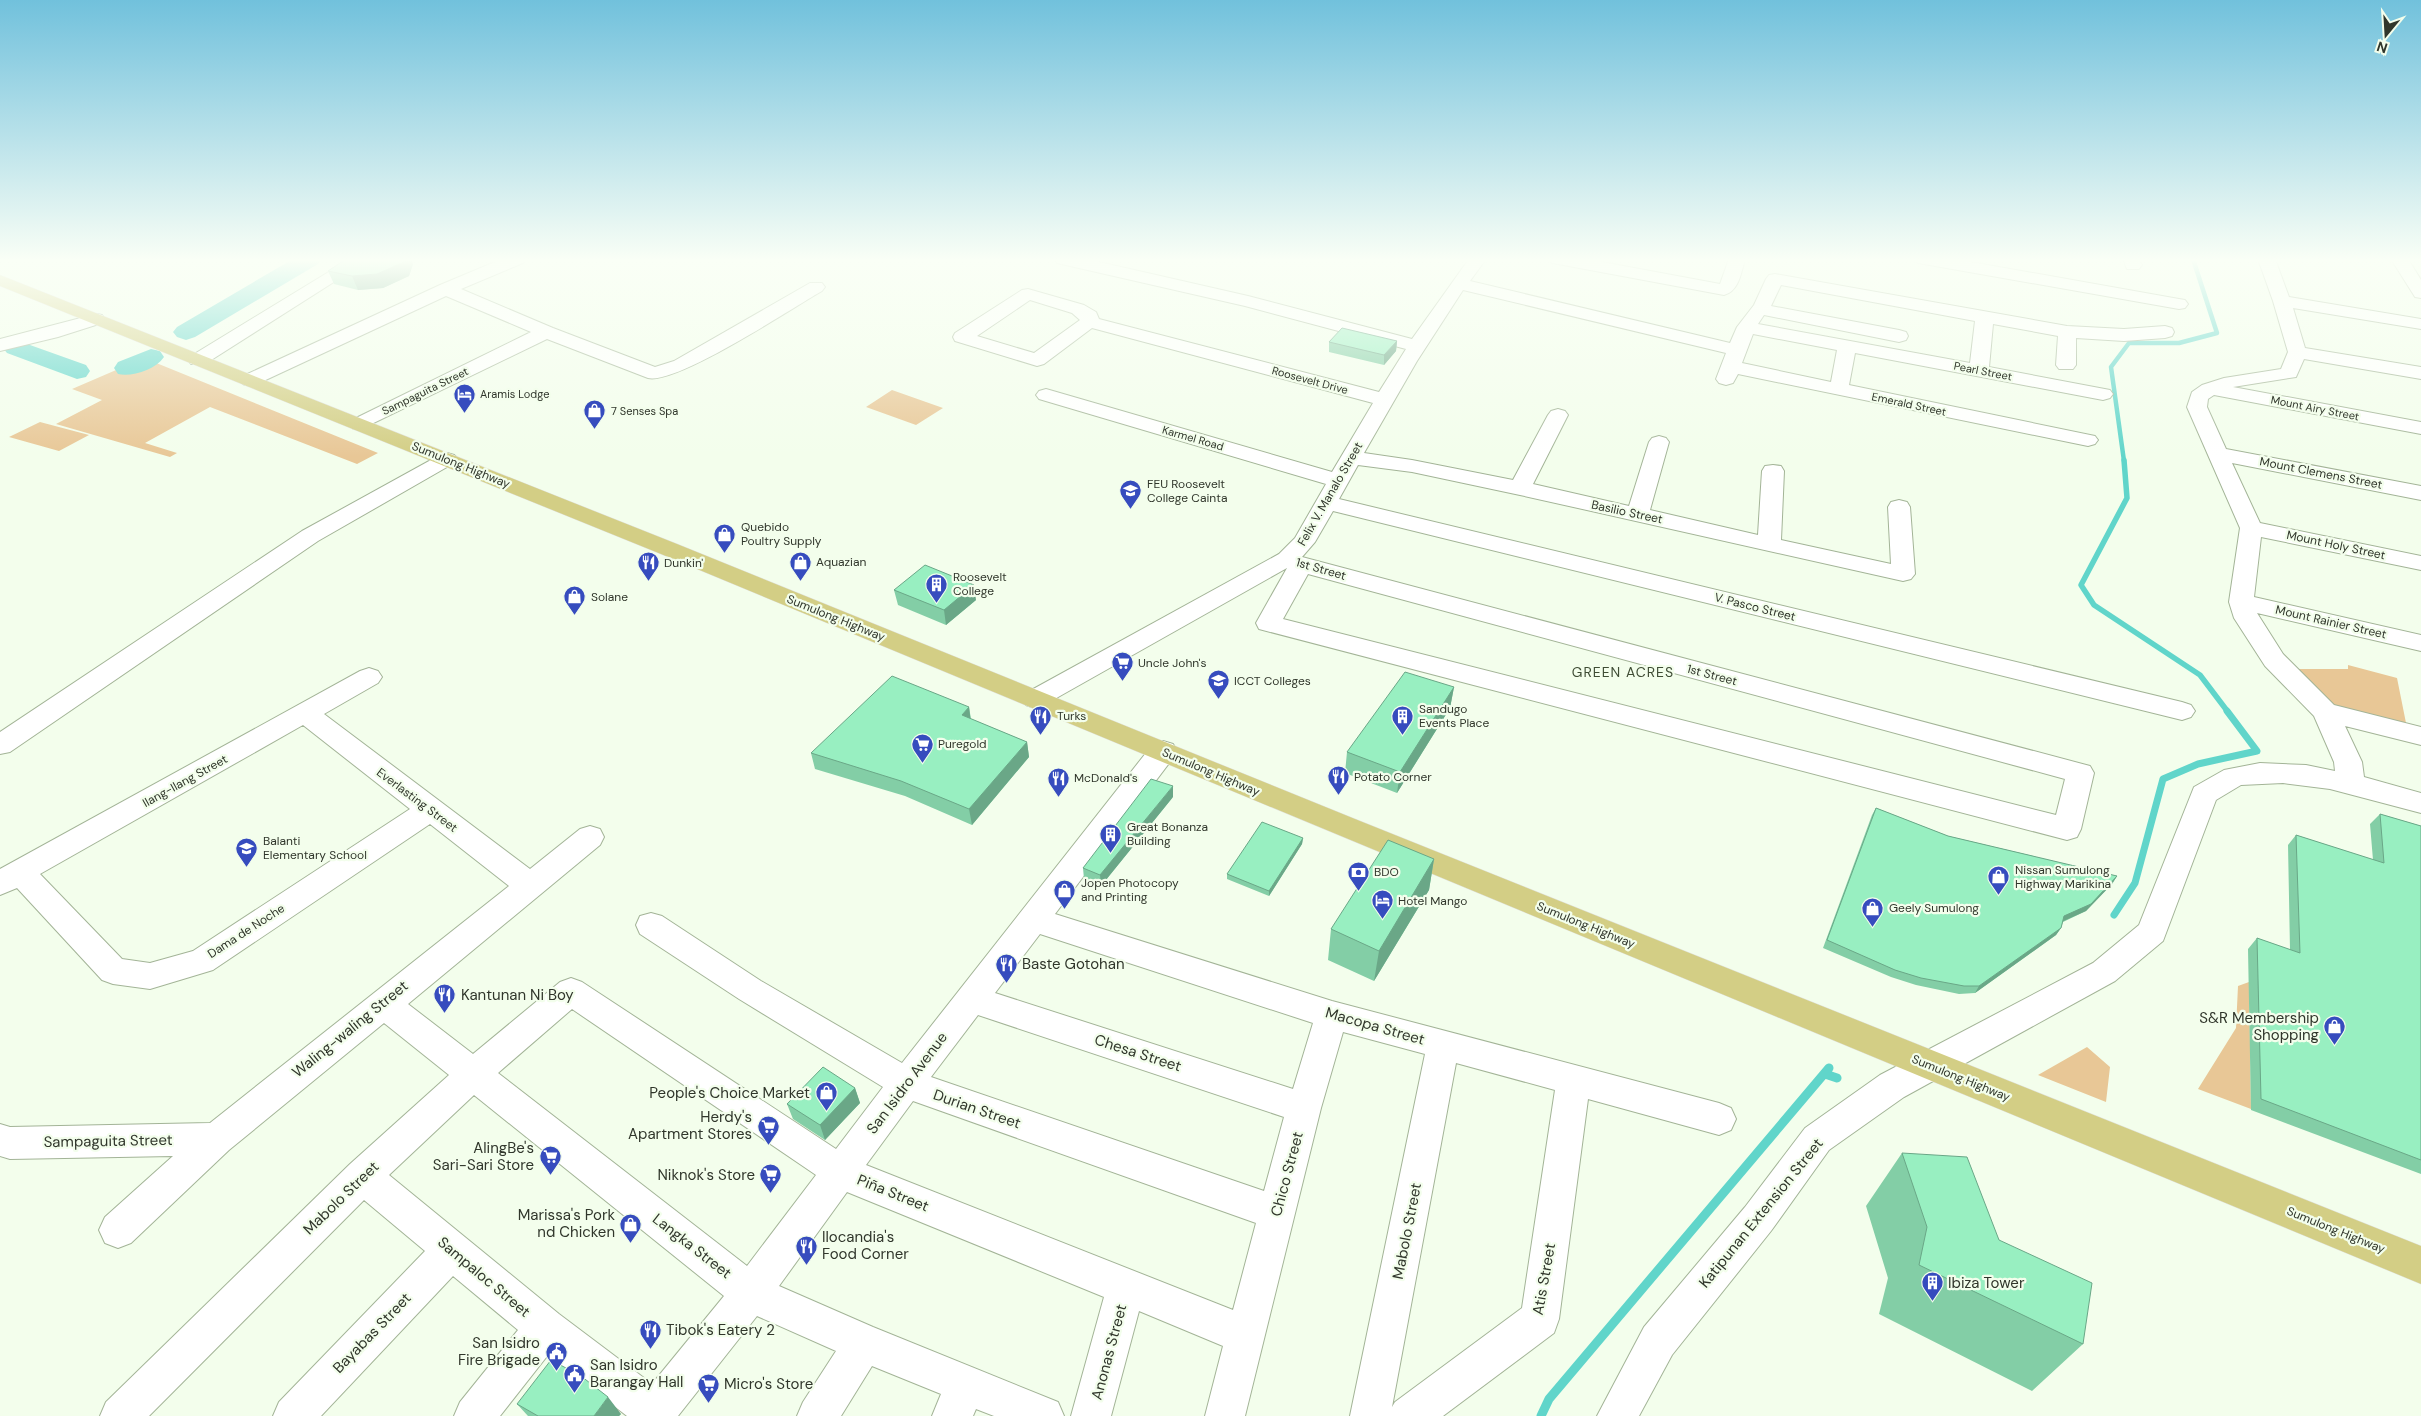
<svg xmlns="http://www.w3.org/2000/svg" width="2421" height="1416" viewBox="0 0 2421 1416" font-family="'DM Sans',sans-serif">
  <rect width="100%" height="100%" fill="#f3feec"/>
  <path fill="#e8c796" d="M144,358L378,453L357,464L210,407L145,443L177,453L170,457L56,424L102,400L72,389Z
    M892,390L943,408L916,425L866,407Z
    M40,422L89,435L59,451L9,437Z
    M2348,665L2397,678L2406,723L2341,708L2330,704L2297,669H2348Z
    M2249,982L2251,1109L2198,1089L2236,1028L2238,986Z
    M2087,1047L2110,1067L2106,1102L2038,1075Z"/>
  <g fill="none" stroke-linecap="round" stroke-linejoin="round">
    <path stroke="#60d5ca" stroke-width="4.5" d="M2124,461L2111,367L2129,343H2179L2217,333L2193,259"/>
    <path stroke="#60d5ca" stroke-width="5.5" d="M2124,460L2127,498L2081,585L2094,605L2200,675L2228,712"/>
    <path stroke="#60d5ca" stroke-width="7" d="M2114,915L2135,883L2163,779L2198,764L2257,751L2227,711"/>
    <path stroke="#60d5ca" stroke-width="9" d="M1825,1074L1837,1078
      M1541,1416L1549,1399L1829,1068"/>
    <path fill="#60d5ca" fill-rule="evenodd" d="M293,259H322L318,264L195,337L186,340L177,337L173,332L177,327Z
      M16,340L86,365L90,371L86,377L77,379L7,353L3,348L7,343Z
      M151,349L160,351L164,357C155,370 132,377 118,374L114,368L118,362Z"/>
    <defs>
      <path id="minor" d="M350,259H370L205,364H191L188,360L191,356Z
        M502,259H525L523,263L461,289L553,328L655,367L674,361L810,283H822L825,287L822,291C792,308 676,385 648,378L547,339L359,430L352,428L349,424L352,420L531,332L446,296L257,384L250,386L243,384L240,380L243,376L440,285Z
        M1055,259H1086L1248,296L1412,339L1469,259H1486L1470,281L1730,343L1737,327L1754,305L1766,279L1769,275L1775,274L2067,326L2124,329L2165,326L2172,328L2174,332L2172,336L2165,338L2124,341L2076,338V365L2073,369H2059L2056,365L2058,336L1993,324L1989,367L2110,390L2113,394L2110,398L2103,400L1855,353L1849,385L2095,436L2098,440L2095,444L2088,446L1738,374L1733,383L1726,385L1719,383L1716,379L1726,353L1463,290L1417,361L1364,453L1412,460L1513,480L1548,415L1551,411L1558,409L1565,411L1568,415L1533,484L1629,506L1649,442L1652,438L1659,436L1666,438L1669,442L1650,510L1758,535L1762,471L1765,466L1773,465L1781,466L1784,471L1781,540L1891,564L1888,507L1891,502L1899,500L1907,502L1910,507L1915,574L1911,579L1903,581L1520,495L1412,472L1358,465L1339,499L2182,702L2191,705L2195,711L2191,717L2182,720L1333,511L1315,542L1302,557L2090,766L2094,773L2081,829L2077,837L2067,840L1259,629L1256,623L1287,568L1044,705L1035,708L1026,705L1022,699L1026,693L1279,554L1295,538L1326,484L1039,399L1036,395L1039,391L1046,389L1053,391L1332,472L1373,403L1092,328L1044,364L1037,366L955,341L953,337L955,333L1022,290L1028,289L1084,305L1096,312L1099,319L1379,392L1406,349L1245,306L1057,263ZM1781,285L1975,321L1970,363L1758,324L1764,315L1899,342L1906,340L1908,336L1906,332L1899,330L1771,306ZM1030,300L1072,313L1080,320L1034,353L977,336ZM1753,334L1837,350L1831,382L1742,363ZM1308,574L2065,779L2056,815L1283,619Z
        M1550,259H1586L1720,284L1729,259H1745C1741,273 1739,291 1724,295L1558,264L1552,263Z
        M1916,259H1954L2179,299L2185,300L2188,304L2185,308L2179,309L1924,264L1918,263Z
        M2123,259H2139L2142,265L2139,269H2127Z
        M2258,259H2275L2289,297L2421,319V329L2293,308L2305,348L2421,367V379L2304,359L2296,377L2233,387L2421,422V434L2214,395L2208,399L2207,407L2226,449L2421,486V500L2232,463L2260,523L2421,556V570L2261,537L2254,597L2421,635V651L2257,613L2283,654L2334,705L2421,727V745L2345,726L2362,762L2364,777L2421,793V813L2330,789L2283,783L2241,785L2216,800L2163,941L2115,981L1904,1097L1829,1150L1771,1231L1672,1355L1639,1416H1597L1644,1327L1745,1207L1805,1128L1880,1075L2093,963L2139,925L2194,787L2224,770L2260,763L2306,765L2335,771L2334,762L2314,716L2265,666L2234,618L2229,602L2240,528L2187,407L2192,392L2202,385L2224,378L2281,369L2288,352L2273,301Z
        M2391,259H2408L2421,280V298L2415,297Z
        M96,314L102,315L105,319L102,323L58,337L0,351V339Z
        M447,453L454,455L458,459L454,463L318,541L10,752L0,754V732L302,531L440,455Z
        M369,668L378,671L382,677L378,683L324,714L530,869L580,829L590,826L600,829L604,837L600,845L408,1004L473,1054L560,982L571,978L582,982L836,1149L883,1087L739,999L640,934L636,925L640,916L651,913L662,916L761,981L902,1063L1153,744L1163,741L1173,744L1177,751L1173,758L1055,914L1332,1001L1719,1103L1731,1108L1736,1119L1731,1130L1719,1135L1588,1099L1559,1319L1554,1333L1443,1416H1350L1425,1054L1343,1032L1321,1108L1245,1416H1205L1223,1346L1139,1311L1111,1416H1071L1104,1297L847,1192L779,1286L873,1327L1058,1402L1064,1416H994L976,1409L973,1416H932L941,1394L872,1366L841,1416H797L803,1402L836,1351L757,1316L678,1416H627L548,1355L500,1416H454L460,1402L518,1330L453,1276L321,1416H273L279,1402L425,1251L364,1200L149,1416H100L106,1402L350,1164L449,1075L384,1023L229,1150L131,1243L118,1248L105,1243L99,1230L105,1217L173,1156L10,1159L0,1156V1124L10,1127L210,1123L509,886L430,824L213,970L150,989L113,984L102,980L17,888L0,895V869L360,671ZM303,725L410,809L193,951L150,963L122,959L40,874ZM1040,934L1313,1023L1293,1089L995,993ZM572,1009L816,1175L747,1266L498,1073ZM978,1015L1284,1117L1264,1191L931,1077ZM1456,1063L1555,1090L1522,1308L1395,1402L1392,1407ZM474,1095L724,1296L652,1384L559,1314L389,1175ZM913,1101L1256,1223L1233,1310L866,1165Z"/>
      <path id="major" d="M0,275L677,544L1355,819L2421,1246V1284L661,554L0,286Z"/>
    </defs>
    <use href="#minor" stroke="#a3b497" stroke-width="2"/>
    <use href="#major" stroke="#e2e3e1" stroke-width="1"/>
    <use href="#minor" fill="#fff" fill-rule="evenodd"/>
    <use href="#major" fill="#d3ce85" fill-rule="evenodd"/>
  </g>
  <path fill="#83cea6" d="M413,264L409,276L383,288L358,290L334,284L328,271Z
    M1397,341L1396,351L1384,365L1329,352V342Z
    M894,590L976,600L946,625L898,605Z
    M1454,687L1450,708L1397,793L1345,773L1347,752Z
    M969,707L971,719L1027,742L1029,757L972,825L905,796L815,769L811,753Z
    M1173,797L1101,886L1084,879L1083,868Z
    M1876,808L1948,836L2117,876L2112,884L2086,911L2063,922L2061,928L2056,935L1975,993L1959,994L1916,985L1891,977L1823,948L1872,815Z
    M2380,814L2421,826V1174L2251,1110L2248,949L2257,938L2290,950L2288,845L2296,835L2373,860L2370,824Z
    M1303,838L1302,844L1269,896L1227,879V874Z
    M1434,859L1429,890L1374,981L1328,960L1331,929Z
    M855,1088L860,1103L825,1140L793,1119L787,1104Z
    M1902,1153L1999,1240L2083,1344L2032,1391L1879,1314L1888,1278L1866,1206Z
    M517,1404L621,1414L619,1416H528Z"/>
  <path fill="#6aa787" d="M405,259H411L413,264L409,276L383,288L358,290L352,276Z
    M1397,341L1396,351L1384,365V355Z
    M974,585L976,600L946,625L944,610Z
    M1454,687L1450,708L1397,793L1400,772Z
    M969,707L971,723L962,715Z
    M1027,742L1029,757L972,825L969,809Z
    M1173,786V797L1101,886L1100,875Z
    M1303,838L1302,844L1269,896V891Z
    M1434,859L1429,890L1374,981L1379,951Z
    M2117,876L2112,884L2086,911L2059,923L2064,916Z
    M2061,928L2056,935L1975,993L1979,986Z
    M855,1088L860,1103L825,1140L820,1125Z
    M608,1397L621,1414L619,1416H594Z"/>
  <path fill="#98efc1" stroke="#6aa787" d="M346,259H405L404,262L377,274L352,276L328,271Z
    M1342,328L1397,341L1384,355L1329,342Z
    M925,565L974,585L944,610L894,590Z
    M1405,672L1454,687L1400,772L1347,752Z
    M892,676L969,707L962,715L1027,742L969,809L901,781L811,753Z
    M1151,779L1173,786L1100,875L1083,868Z
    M1876,808L1948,836L2117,876L2091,904L2064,916L2061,928L1979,986H1964L1921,978L1895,970L1827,940Z
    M2380,814L2421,826V1160L2261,1099L2257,938L2300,953L2296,835L2384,863Z
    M1262,822L1303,838L1269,891L1227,874Z
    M1388,840L1434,859L1379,951L1331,929Z
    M823,1067L855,1088L820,1125L787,1104Z
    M1902,1153L1967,1157L1999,1240L2092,1283L2083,1344L1919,1265L1927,1227Z
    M551,1360L581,1376L608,1397L594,1416H538L517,1404Z"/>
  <linearGradient id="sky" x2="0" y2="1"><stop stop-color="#71c1dc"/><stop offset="0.57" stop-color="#fafff6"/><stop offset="1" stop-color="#fafff6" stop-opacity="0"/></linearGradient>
  <rect width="2421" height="457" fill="url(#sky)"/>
  <defs>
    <symbol id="hotel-pin" viewBox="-11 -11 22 30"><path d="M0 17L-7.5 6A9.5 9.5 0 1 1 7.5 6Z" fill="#364cbe" stroke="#f3feec"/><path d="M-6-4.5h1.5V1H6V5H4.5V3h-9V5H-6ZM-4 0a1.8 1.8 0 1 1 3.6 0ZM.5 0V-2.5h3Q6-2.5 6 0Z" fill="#fff"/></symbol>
    <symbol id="shop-pin" viewBox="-11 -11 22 30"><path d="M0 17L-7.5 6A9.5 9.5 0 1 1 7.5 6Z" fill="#364cbe" stroke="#f3feec"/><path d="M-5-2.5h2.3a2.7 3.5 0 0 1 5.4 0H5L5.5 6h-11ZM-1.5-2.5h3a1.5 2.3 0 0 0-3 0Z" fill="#fff"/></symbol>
    <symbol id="school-pin" viewBox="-11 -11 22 30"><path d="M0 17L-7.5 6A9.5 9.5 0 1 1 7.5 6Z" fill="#364cbe" stroke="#f3feec"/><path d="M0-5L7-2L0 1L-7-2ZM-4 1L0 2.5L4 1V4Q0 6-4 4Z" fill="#fff"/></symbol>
    <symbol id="restaurant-pin" viewBox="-11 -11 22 30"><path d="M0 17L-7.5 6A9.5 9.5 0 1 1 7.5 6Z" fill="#364cbe" stroke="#f3feec"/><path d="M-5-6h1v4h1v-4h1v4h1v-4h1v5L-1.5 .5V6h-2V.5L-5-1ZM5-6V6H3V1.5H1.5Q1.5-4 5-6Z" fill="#fff"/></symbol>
    <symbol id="building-pin" viewBox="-11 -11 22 30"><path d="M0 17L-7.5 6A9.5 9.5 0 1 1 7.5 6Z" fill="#364cbe" stroke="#f3feec"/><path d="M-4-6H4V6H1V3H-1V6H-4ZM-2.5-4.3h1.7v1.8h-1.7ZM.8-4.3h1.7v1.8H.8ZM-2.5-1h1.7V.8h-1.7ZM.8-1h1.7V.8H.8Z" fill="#fff"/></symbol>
    <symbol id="supermarket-pin" viewBox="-11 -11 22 30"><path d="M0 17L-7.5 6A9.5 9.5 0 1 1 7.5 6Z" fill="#364cbe" stroke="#f3feec"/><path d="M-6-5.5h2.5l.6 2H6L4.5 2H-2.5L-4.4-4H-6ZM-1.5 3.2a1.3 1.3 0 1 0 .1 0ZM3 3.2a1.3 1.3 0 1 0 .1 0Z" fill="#fff"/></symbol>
    <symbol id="university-pin" viewBox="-11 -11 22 30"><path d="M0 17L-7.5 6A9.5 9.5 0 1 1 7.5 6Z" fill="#364cbe" stroke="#f3feec"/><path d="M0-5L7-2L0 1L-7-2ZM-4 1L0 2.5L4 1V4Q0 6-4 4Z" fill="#fff"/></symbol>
    <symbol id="bank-pin" viewBox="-11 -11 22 30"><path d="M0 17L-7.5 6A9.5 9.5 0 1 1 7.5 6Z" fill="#364cbe" stroke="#f3feec"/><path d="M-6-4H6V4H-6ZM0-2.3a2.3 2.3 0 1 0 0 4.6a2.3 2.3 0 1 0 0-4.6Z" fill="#fff"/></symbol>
    <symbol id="civic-pin" viewBox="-11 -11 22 30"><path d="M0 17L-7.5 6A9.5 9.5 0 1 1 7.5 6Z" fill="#364cbe" stroke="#f3feec"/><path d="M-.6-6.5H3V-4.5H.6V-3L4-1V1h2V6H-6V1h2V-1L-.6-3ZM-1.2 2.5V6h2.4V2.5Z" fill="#fff"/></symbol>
  </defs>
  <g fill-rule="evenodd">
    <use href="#hotel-pin" x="452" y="382" width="25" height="34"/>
    <use href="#shop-pin" x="582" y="398" width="25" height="34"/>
    <use href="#school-pin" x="1118" y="478" width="25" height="34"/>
    <use href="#shop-pin" x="712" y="522" width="25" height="34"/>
    <use href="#shop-pin" x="788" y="550" width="25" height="34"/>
    <use href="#restaurant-pin" x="636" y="550" width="25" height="34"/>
    <use href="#building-pin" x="924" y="572" width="25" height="34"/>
    <use href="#shop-pin" x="562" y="584" width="25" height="34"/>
    <use href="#supermarket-pin" x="1110" y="650" width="25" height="34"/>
    <use href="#university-pin" x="1206" y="668" width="25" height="34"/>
    <use href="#restaurant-pin" x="1028" y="704" width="25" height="34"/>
    <use href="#building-pin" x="1390" y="704" width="25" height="34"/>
    <use href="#supermarket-pin" x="910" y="732" width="25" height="34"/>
    <use href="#restaurant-pin" x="1326" y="764" width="25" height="34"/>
    <use href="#restaurant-pin" x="1046" y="766" width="25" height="34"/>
    <use href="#building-pin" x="1098" y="822" width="25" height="34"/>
    <use href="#school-pin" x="234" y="836" width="25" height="34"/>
    <use href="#bank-pin" x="1346" y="860" width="25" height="34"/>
    <use href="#shop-pin" x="1986" y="864" width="25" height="34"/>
    <use href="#shop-pin" x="1052" y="878" width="25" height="34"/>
    <use href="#hotel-pin" x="1370" y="888" width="25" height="34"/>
    <use href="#shop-pin" x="1860" y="896" width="25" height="34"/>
    <use href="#restaurant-pin" x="994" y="952" width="25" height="34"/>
    <use href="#restaurant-pin" x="432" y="982" width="25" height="34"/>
    <use href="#shop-pin" x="2322" y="1014" width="25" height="34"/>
    <use href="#shop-pin" x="814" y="1080" width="25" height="34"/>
    <use href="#supermarket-pin" x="756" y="1114" width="25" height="34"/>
    <use href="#supermarket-pin" x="538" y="1144" width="25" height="34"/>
    <use href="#supermarket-pin" x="758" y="1162" width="25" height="34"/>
    <use href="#shop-pin" x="618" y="1212" width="25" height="34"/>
    <use href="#restaurant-pin" x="794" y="1234" width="25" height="34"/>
    <use href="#building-pin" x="1920" y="1270" width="25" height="34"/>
    <use href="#restaurant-pin" x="638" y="1318" width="25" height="34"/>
    <use href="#civic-pin" x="544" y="1340" width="25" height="34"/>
    <use href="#civic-pin" x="562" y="1362" width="25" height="34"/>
    <use href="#supermarket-pin" x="696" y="1372" width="25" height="34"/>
  </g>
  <g text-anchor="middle" stroke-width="4.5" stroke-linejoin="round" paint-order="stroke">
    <g font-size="11" fill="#30362b" stroke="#f3feec">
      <text transform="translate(1983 371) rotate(11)" y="4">Pearl Street</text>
      <text transform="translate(1310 380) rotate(15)" y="4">Roosevelt Drive</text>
      <text transform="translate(425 391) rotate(-26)" y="4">Sampaguita Street</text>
      <text transform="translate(1909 404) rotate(12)" y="4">Emerald Street</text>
      <text transform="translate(2315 408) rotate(11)" y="4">Mount Airy Street</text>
      <text transform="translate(1193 438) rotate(16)" y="4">Karmel Road</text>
    </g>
    <g font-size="11" fill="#30362b" stroke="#f3feec" text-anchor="start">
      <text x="480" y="398">Aramis Lodge</text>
      <text x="611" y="415">7 Senses Spa</text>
    </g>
    <g font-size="12" fill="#30362b" stroke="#f3feec">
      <text transform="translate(461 465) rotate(22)" y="4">Sumulong Highway</text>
      <text transform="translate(2321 473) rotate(11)" y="4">Mount Clemens Street</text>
      <text transform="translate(1330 494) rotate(-60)" y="4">Felix V. Manalo Street</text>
      <text transform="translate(1627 512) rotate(12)" y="4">Basilio Street</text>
      <text transform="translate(2336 545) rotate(12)" y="4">Mount Holy Street</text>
      <text transform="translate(1321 569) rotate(16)" y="4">1st Street</text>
      <text transform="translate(1755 607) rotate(14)" y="4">V. Pasco Street</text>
      <text transform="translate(836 618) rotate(22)" y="4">Sumulong Highway</text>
      <text transform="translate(2331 622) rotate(13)" y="4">Mount Rainier Street</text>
      <text transform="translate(1712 675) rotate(15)" y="4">1st Street</text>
      <text transform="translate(1211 772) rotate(23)" y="4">Sumulong Highway</text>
      <text transform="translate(185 781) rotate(-29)" y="4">Ilang-Ilang Street</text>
      <text transform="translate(417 800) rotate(37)" y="4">Everlasting Street</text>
      <text transform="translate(1586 925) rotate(22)" y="4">Sumulong Highway</text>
      <text transform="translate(246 931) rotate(-33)" y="4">Dama de Noche</text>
      <text transform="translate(1961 1078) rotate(22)" y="4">Sumulong Highway</text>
      <text transform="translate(2336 1230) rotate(22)" y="4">Sumulong Highway</text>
    </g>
    <g font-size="12" fill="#30362b" stroke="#f3feec" text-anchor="start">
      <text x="1147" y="488">FEU Roosevelt<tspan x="1147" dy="14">College Cainta</tspan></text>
      <text x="741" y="531">Quebido<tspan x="741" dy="14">Poultry Supply</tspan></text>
      <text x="816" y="566">Aquazian</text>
      <text x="664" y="567">Dunkin'</text>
      <text x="953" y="581">Roosevelt<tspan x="953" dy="14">College</tspan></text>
      <text x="591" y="601">Solane</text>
      <text x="1138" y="667">Uncle John's</text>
      <text x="1234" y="685">ICCT Colleges</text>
      <text x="1419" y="713">Sandugo<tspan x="1419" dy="14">Events Place</tspan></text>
      <text x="1057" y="720">Turks</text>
      <text x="938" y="748">Puregold</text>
      <text x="1354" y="781">Potato Corner</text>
      <text x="1074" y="782">McDonald's</text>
      <text x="1127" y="831">Great Bonanza<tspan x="1127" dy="14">Building</tspan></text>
      <text x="263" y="845">Balanti<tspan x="263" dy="14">Elementary School</tspan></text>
      <text x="2015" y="874">Nissan Sumulong<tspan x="2015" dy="14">Highway Marikina</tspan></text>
      <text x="1374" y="876">BDO</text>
      <text x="1081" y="887">Jopen Photocopy<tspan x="1081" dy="14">and Printing</tspan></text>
      <text x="1398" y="905">Hotel Mango</text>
      <text x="1889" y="912">Geely Sumulong</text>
    </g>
    <g font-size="14" letter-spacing="1" fill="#3f4d35" stroke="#f3feec">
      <text x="1623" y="677">GREEN ACRES</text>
    </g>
    <g font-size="15" fill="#30362b" stroke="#f3feec" text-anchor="start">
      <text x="1022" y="969">Baste Gotohan</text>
      <text x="461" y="1000">Kantunan Ni Boy</text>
      <text x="2319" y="1023" text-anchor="end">S&amp;R Membership<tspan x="2319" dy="17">Shopping</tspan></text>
      <text x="810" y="1098" text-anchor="end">People's Choice Market</text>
      <text x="752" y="1122" text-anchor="end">Herdy's<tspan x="752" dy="17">Apartment Stores</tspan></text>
      <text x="534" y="1153" text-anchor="end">AlingBe's<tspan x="534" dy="17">Sari-Sari Store</tspan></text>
      <text x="755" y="1180" text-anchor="end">Niknok's Store</text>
      <text x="615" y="1220" text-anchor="end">Marissa's Pork<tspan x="615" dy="17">nd Chicken</tspan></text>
      <text x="822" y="1242">Ilocandia's<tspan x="822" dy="17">Food Corner</tspan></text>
      <text x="1948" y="1288">Ibiza Tower</text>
      <text x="666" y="1335">Tibok's Eatery 2</text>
      <text x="540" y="1348" text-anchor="end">San Isidro<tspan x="540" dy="17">Fire Brigade</tspan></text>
      <text x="590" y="1370">San Isidro<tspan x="590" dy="17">Barangay Hall</tspan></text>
      <text x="724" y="1389">Micro's Store</text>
    </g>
    <g font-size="15" fill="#30362b" stroke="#f3feec">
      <text transform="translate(1375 1026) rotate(16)" y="5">Macopa Street</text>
      <text transform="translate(350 1029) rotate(-39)" y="5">Waling-waling Street</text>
      <text transform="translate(1138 1053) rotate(18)" y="5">Chesa Street</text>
      <text transform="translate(907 1083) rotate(-53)" y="5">San Isidro Avenue</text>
      <text transform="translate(977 1109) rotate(19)" y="5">Durian Street</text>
      <text transform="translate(108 1141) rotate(-1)" y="5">Sampaguita Street</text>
      <text transform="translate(1287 1174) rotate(-75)" y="5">Chico Street</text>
      <text transform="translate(893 1193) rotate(22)" y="5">Piña Street</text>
      <text transform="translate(341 1198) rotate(-44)" y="5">Mabolo Street</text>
      <text transform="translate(1761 1213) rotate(-51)" y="5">Katipunan Extension Street</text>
      <text transform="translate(1407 1231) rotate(-79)" y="5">Mabolo Street</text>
      <text transform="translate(692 1246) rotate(38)" y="5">Langka Street</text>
      <text transform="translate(484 1277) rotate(40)" y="5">Sampaloc Street</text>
      <text transform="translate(1544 1279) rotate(-80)" y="5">Atis Street</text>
      <text transform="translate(372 1333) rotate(-46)" y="5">Bayabas Street</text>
      <text transform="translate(1109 1352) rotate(-75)" y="5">Anonas Street</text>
    </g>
  </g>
  <g transform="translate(2386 35) rotate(198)" stroke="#f3feec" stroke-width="4" paint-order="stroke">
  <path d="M0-4L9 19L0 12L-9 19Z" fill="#30362b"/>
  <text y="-8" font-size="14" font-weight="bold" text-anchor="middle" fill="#30362b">N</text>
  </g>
</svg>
